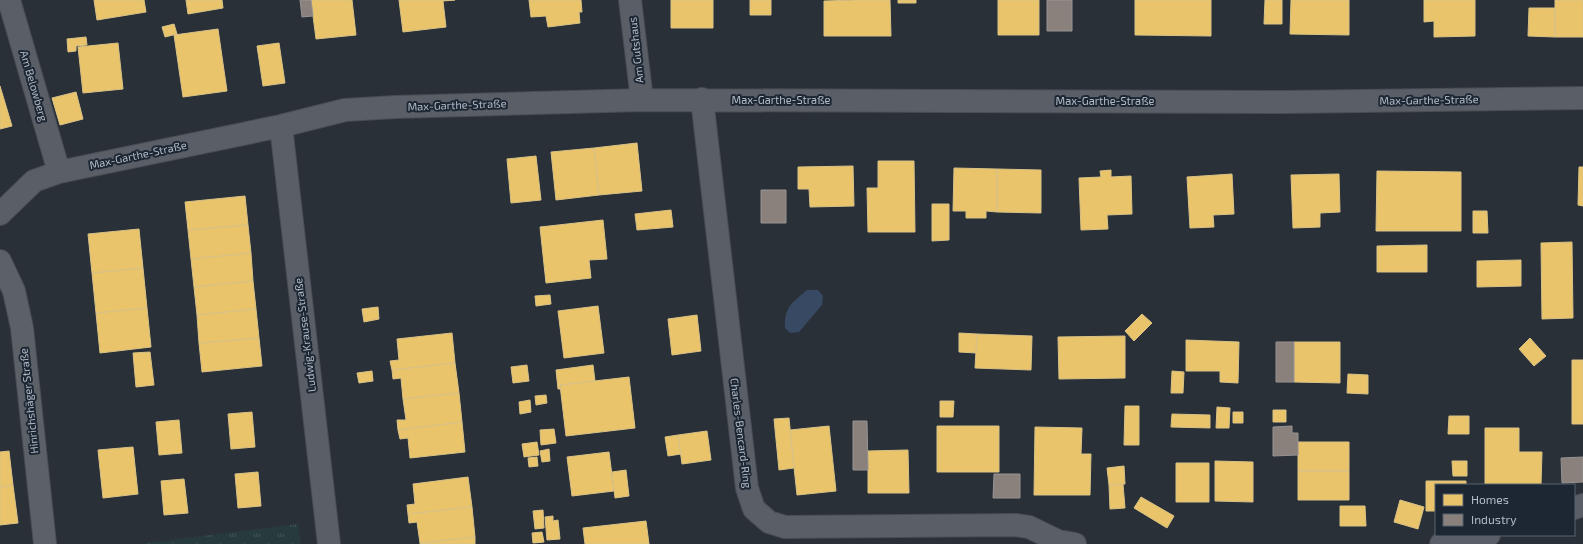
<svg xmlns="http://www.w3.org/2000/svg" width="1583" height="544" viewBox="0 0 1583 544" font-family="'Exo 2',sans-serif">
  <defs>
    <pattern id="park-tufts" width="24" height="20" patternUnits="userSpaceOnUse"><rect width="24" height="20" fill="#273a3e"/><path d="M3 7l-1-3M5 7V3M7 7l1-3M15 17l-1-3M17 17v-4M19 17l1-3" fill="none" stroke="#445559"/></pattern>
  </defs>
  <rect width="100%" height="100%" fill="#2a3038"/>
  <path fill="url(#park-tufts)" d="M298,524L301,544H139Z"/>
  <path fill="#384963" d="M807,290H818L823,296L822,305L799,332L790,333L785,328C784,307 792,303 807,290Z"/>
  <path fill="#e9c46a" stroke="#d9c286" d="M94,0H144L146,12L97,20Z
    M186,0H222L223,8L188,14Z
    M311,0H352L356,35L316,39Z
    M399,0H455L443,1L446,27L403,32Z
    M529,0H581L582,12H579L580,23L548,27L546,16L531,17Z
    M671,0H713V28H671Z
    M750,0H771V15H750Z
    M855,0H890L891,36H824V1Z
    M898,0H916V3H898Z
    M998,0H1039V35H998Z
    M1135,0H1211V36L1135,35Z
    M1265,0H1282V24H1264Z
    M1291,0H1349V35L1290,34Z
    M1424,0H1475V36L1434,37V21L1424,22Z
    M1555,0H1583V37H1555Z
    M1529,8H1555V37L1528,36Z
    M174,24L177,34L165,37L162,27Z
    M218,29L227,91L183,97L174,35Z
    M86,37L87,45L76,46V51L68,52L67,39Z
    M118,43L123,89L83,93L78,47Z
    M279,43L285,83L263,86L257,46Z
    M0,86L12,126L0,129Z
    M76,92L83,119L60,125L52,98Z
    M637,143L642,191L599,195L594,148Z
    M594,148L599,195L556,200L551,152Z
    M536,156L541,200L511,203L507,159Z
    M878,161H914L915,232H868L867,188H878Z
    M853,166L854,206L810,207L809,189H798V167Z
    M1579,167H1583V206L1578,205Z
    M954,168L997,169V212L986,211V218H966V211H953Z
    M997,169L1041,170V213L997,212Z
    M1111,170V177L1131,176L1132,214L1107,215L1108,229L1081,230L1079,178L1101,177L1100,171Z
    M1377,171L1461,172V231H1376Z
    M1232,174L1234,214L1213,215L1214,227L1190,228L1187,177Z
    M1339,174L1340,212L1320,213V227L1293,228L1291,175Z
    M245,196L248,225L188,230L185,202Z
    M932,204H949V240L932,241Z
    M671,210L673,227L637,230L635,214Z
    M1473,211H1487L1488,233H1473Z
    M603,220L607,259L589,260L591,278L546,283L540,227Z
    M248,225L251,253L191,259L188,230Z
    M139,229L143,268L92,273L88,234Z
    M1572,242L1573,318L1542,319L1541,243Z
    M1427,245V272H1377V246Z
    M251,253L253,281L194,287L191,259Z
    M1521,260V286L1477,287V261Z
    M143,268L147,308L96,313L92,273Z
    M253,281L256,309L197,315L194,287Z
    M550,295L551,304L536,306L535,296Z
    M598,306L604,353L564,358L558,311Z
    M378,307L379,319L364,322L362,309Z
    M147,308L151,347L100,353L96,313Z
    M256,309L259,338L199,343L197,315Z
    M1142,314L1152,323L1134,341L1125,331Z
    M697,315L701,351L672,355L668,319Z
    M452,333L455,363L392,370L390,361L399,360L397,339Z
    M959,333L977,334L976,353L959,352Z
    M977,334L1032,336L1031,370L975,368Z
    M1125,336V378L1059,379L1058,337Z
    M259,338L262,366L202,372L199,343Z
    M1530,338L1546,356L1534,366L1519,349Z
    M1186,340L1239,342L1238,383L1220,382V371H1186Z
    M1294,342H1340V383L1294,382Z
    M150,352L154,385L136,387L133,353Z
    M1572,360H1583V424H1572Z
    M455,363L459,393L403,399L401,378L393,379L392,370Z
    M527,365L529,381L513,383L511,367Z
    M593,365L595,381L560,385V389H558L556,370Z
    M372,371L373,381L359,383L357,373Z
    M1172,371L1184,372L1183,393H1171Z
    M1348,374L1368,375V394L1347,393Z
    M629,377L635,428L566,436L560,385Z
    M459,393L462,422L398,430L397,420H406L403,399Z
    M546,395L547,403L536,405L535,396Z
    M530,400L531,412L520,414L519,402Z
    M940,401H954L953,417H940Z
    M1125,406H1139V445H1124Z
    M1217,407L1230,408L1229,428H1216Z
    M1273,410H1286V422H1273Z
    M252,412L255,447L231,449L228,414Z
    M1233,412H1243V423H1233Z
    M1172,414L1210,415V428L1171,427Z
    M1449,416H1469V434H1448Z
    M789,418L794,468L779,470L774,419Z
    M179,420L182,453L159,455L156,422Z
    M462,422L465,452L410,458L408,438L400,439L398,430Z
    M829,426L836,491L797,495L790,430Z
    M937,426H999V472H937Z
    M1035,427L1082,428L1081,454H1091L1090,495H1034Z
    M1485,428H1519V452H1542L1541,485H1485Z
    M554,429L556,443L541,445L540,430Z
    M707,431L711,460L682,464L678,435Z
    M678,435L681,454L668,456L665,437Z
    M537,442L539,455L524,457L522,444Z
    M1298,442H1349V471H1298Z
    M133,447L138,494L103,498L98,450Z
    M549,449L550,461L542,462L540,451Z
    M908,450L909,493H868V451Z
    M9,451L13,485L0,487V452Z
    M609,452L614,491L572,496L567,457Z
    M537,457L538,466L529,467L528,458Z
    M1215,461L1253,462V502L1215,501Z
    M1452,461H1467V476H1453Z
    M1176,463H1209V502H1176Z
    M1124,466L1125,484L1109,485L1107,468Z
    M626,470L629,496L615,498L612,472Z
    M1298,471H1349V500H1298Z
    M258,472L261,506L238,508L235,474Z
    M468,477L472,507L408,514L407,505L415,504L413,484Z
    M184,479L188,513L164,515L161,481Z
    M1426,481H1466V485H1436V511H1426Z
    M1123,484L1125,508L1110,509L1109,485Z
    M13,485L18,523L0,525V487Z
    M1141,497L1174,516L1167,528L1134,508Z
    M1400,500L1424,507L1418,529L1394,522Z
    M1340,506H1365L1366,526H1340Z
    M472,507L475,537L420,543L417,522L409,523L408,514Z
    M543,510L544,528L535,529L533,511Z
    M553,516V521L558,520L560,539L547,540L545,517Z
    M646,521L649,544H585L583,528Z
    M542,532L544,542L533,543L532,533Z
    M475,537V544H420V543Z"/>
  <path fill="#8a817c" stroke="#979393" d="M300,0H311L313,16L302,17Z
    M1047,0H1072V31H1047Z
    M761,190H786V223H761Z
    M1276,342H1294V382H1276Z
    M853,421H867L868,470H853Z
    M1292,426V433H1298V455L1273,456V427Z
    M1583,457V482L1562,483L1561,458Z
    M994,474H1020V498H993Z"/>
  <g fill="none" stroke-linecap="round" stroke-linejoin="round">
    <defs>
      <path id="minor" d="M9,0L59,172
        M630,0L642,100
        M702,99L747,488L754,509L769,522L785,527L1015,525L1029,527L1058,541L1075,544
        M281,126L329,544
        M0,214L34,181L59,172L281,126L345,110L396,107L642,100L1287,102L1583,98
        M1574,508L1583,505
        M1441,544L1489,535"/>
      <path id="major" d="M0,261L14,291L22,328L45,544"/>
    </defs>
    <use href="#minor" stroke="#484c53" stroke-width="24"/>
    <use href="#major" stroke="#484c55" stroke-width="24"/>
    <use href="#minor" stroke="#5a5e66" stroke-width="22"/>
    <use href="#major" stroke="#5c6168" stroke-width="22"/>
  </g>
  <g text-anchor="middle" stroke-width="4" stroke-linejoin="round" paint-order="stroke">
    <g font-size="11" fill="#b4bcc9" stroke="#1d2633">
      <text transform="translate(636 50) rotate(-96)" y="4">Am Gutshaus</text>
      <text transform="translate(34 86) rotate(74)" y="4">Am Belowberg</text>
      <text x="781" y="104">Max-Garthe-Straße</text>
      <text transform="translate(1429 100) rotate(-1)" y="4">Max-Garthe-Straße</text>
      <text x="1105" y="105">Max-Garthe-Straße</text>
      <text transform="translate(457 105) rotate(-2)" y="4">Max-Garthe-Straße</text>
      <text transform="translate(138 155) rotate(-12)" y="4">Max-Garthe-Straße</text>
      <text transform="translate(305 335) rotate(-97)" y="4">Ludwig-Krause-Straße</text>
      <text transform="translate(29 401) rotate(-96)" y="4">Hinrichshäger Straße</text>
      <text transform="translate(741 433) rotate(83)" y="4">Charles-Bencard-Ring</text>
    </g>
  </g>
  <rect x="1435" y="484" width="140" height="52" fill="#1d2633" stroke="#59626f"/>
  <rect x="1443" y="494" width="20" height="12" fill="#e9c46a" stroke="#59626f"/>
  <text x="1471" y="504" font-size="12" fill="#b4bcc9">Homes</text>
  <rect x="1443" y="514" width="20" height="12" fill="#8a817c" stroke="#59626f"/>
  <text x="1471" y="524" font-size="12" fill="#b4bcc9">Industry</text>
</svg>
